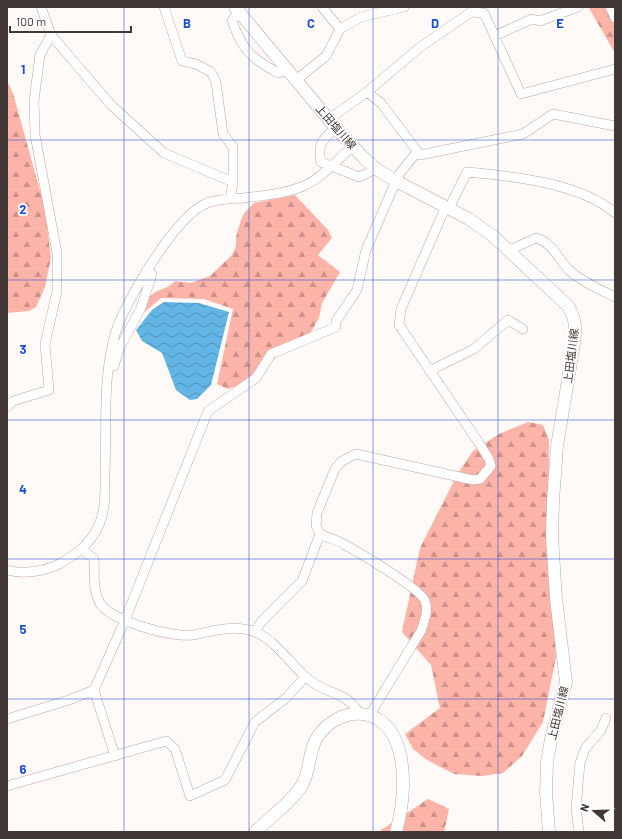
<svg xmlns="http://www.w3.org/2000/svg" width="622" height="839" viewBox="0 0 622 839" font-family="Barlow,'Noto Sans JP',sans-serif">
  <defs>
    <pattern id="forest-firs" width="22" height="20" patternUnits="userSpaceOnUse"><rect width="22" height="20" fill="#fcb3a8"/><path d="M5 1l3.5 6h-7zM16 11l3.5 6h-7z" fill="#ce928a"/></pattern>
    <pattern id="water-waves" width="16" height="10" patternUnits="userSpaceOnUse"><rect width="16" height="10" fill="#62b5e5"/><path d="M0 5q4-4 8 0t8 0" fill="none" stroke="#5294ba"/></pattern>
  </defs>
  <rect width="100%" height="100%" fill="#fff9f8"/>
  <path fill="url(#forest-firs)" d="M590,7H615V53L590,10Z
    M7,81L13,93L45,209L51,258L45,287L36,307L29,311L7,313Z
    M295,195L328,230L332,238L318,255L340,272L322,303L319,318L310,334L271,361L248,382L228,389L217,384L233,309L204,299L161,298L140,316C143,309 145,301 150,296C158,289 168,289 175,281L191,283L210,276L232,255L236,246V237L241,220L245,212L254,203Z
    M528,422L543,425L549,440L548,552L556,657L543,722L522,756L503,773L482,776L454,774L427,760L413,749L405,734L440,708L431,665L402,632L420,548L458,473L473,451L499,434Z
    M428,799L449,809L444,832H378Z"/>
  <path fill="url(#water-waves)" d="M164,302L199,303L229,312L211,385L197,399L190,400L176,390L162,353L142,341L136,330L152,310Z"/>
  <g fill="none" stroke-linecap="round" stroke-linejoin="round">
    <defs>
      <path id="minor" d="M41,7L51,35L63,49L110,104L164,153L233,182L230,199
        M164,7L182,61L196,64L211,72L216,82L223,134L233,147V182
        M322,7L340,29
        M610,7L615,18
        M238,11L232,21C243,51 251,58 278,73L288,70
        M494,36L532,19L540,21L578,7
        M296,80L326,56L340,29L361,17L404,7
        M367,92L381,103L420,155L523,134L553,114L615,126
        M329,119L367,92L419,48L471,12L484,13L521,94L615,69
        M336,128C323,139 317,143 321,162L359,177L376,169
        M449,208L467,172C511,176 581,183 615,213
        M510,250L536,238C553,243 557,258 569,270C582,282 599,289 615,297
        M114,366L119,349L141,308L152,274L146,271
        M429,371L474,349L508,320L523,329
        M7,407L13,401L49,390L45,344L57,291V253L35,135L34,100L40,55L51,35
        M83,550L94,559C95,574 92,589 100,603C110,621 173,638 193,635C214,631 233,624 255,632C279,642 292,668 312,682C331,695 346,692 359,713
        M7,570C23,575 45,571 59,564C77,554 90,544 99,525C106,509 105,490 105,472C107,426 102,376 116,331C126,300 174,220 203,205C215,199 229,199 243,198C262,196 283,194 301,187C319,181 338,159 353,146
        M255,632L261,622L302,581L320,534
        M94,690L115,756
        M369,716L421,631C424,622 429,611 425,601C421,589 360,553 345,545C338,540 328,538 320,534L316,526L317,513L335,469L342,461L356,454L473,480L480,479L491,466L489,459L481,446L399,325L401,309L446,206
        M7,719L69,700L94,690L125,620L208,411L256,378L271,354L336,327V321L357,290L366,250L396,181L400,173L417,152
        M7,786L166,741L175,749L190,796L225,780L255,722L286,698L305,677
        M579,832L576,808L580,763L585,749L601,730L606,718"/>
      <path id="major" d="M235,7L336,128L362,156L376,169L396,181L469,219L493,236L568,306C576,319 576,329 574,344L557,446L553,501L552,537L556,599L566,682L551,739L547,762L546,793L549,832
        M255,832C270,817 291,803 302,785C311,770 308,750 318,736C338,707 380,705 395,739C407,766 404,804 396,832"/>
    </defs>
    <use href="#minor" stroke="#bfa6a2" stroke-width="10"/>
    <use href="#major" stroke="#bfa6a2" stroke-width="13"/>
    <use href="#minor" stroke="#fff" stroke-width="9"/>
    <use href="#major" stroke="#fff" stroke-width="12"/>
  </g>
  <path fill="none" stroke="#1d4ed8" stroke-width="1" stroke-opacity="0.55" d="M124,7V832M249,7V832M373,7V832M498,7V832M7,140H615M7,280H615M7,420H615M7,559H615M7,699H615"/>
  <g text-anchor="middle" stroke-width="3.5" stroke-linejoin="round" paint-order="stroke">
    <g font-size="11" fill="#413735" stroke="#fff">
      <text transform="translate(336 127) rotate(49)" y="4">上田塩川線</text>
      <text transform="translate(571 356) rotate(-83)" y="4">上田塩川線</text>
      <text transform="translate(558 713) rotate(-76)" y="4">上田塩川線</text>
    </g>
  </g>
  <g font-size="13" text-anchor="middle" font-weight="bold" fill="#1d4ed8" stroke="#fff" stroke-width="3.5" stroke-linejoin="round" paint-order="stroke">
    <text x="187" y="28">B</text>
    <text x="311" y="28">C</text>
    <text x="435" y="28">D</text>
    <text x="560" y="28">E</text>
    <text x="23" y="74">1</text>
    <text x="23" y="214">2</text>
    <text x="23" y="354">3</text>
    <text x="23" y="494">4</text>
    <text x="23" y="634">5</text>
    <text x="23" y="774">6</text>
  </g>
  <rect width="622" height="839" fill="none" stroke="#413735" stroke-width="16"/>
  <g transform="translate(594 811) rotate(290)" stroke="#ffffff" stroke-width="3" paint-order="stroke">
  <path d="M0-3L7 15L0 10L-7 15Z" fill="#413735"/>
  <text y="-6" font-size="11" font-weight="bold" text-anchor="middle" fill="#413735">N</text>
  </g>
  <path d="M10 26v6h121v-6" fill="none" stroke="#413735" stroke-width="2"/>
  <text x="16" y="26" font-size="12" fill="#413735" stroke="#ffffff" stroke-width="3" paint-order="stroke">100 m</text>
</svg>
